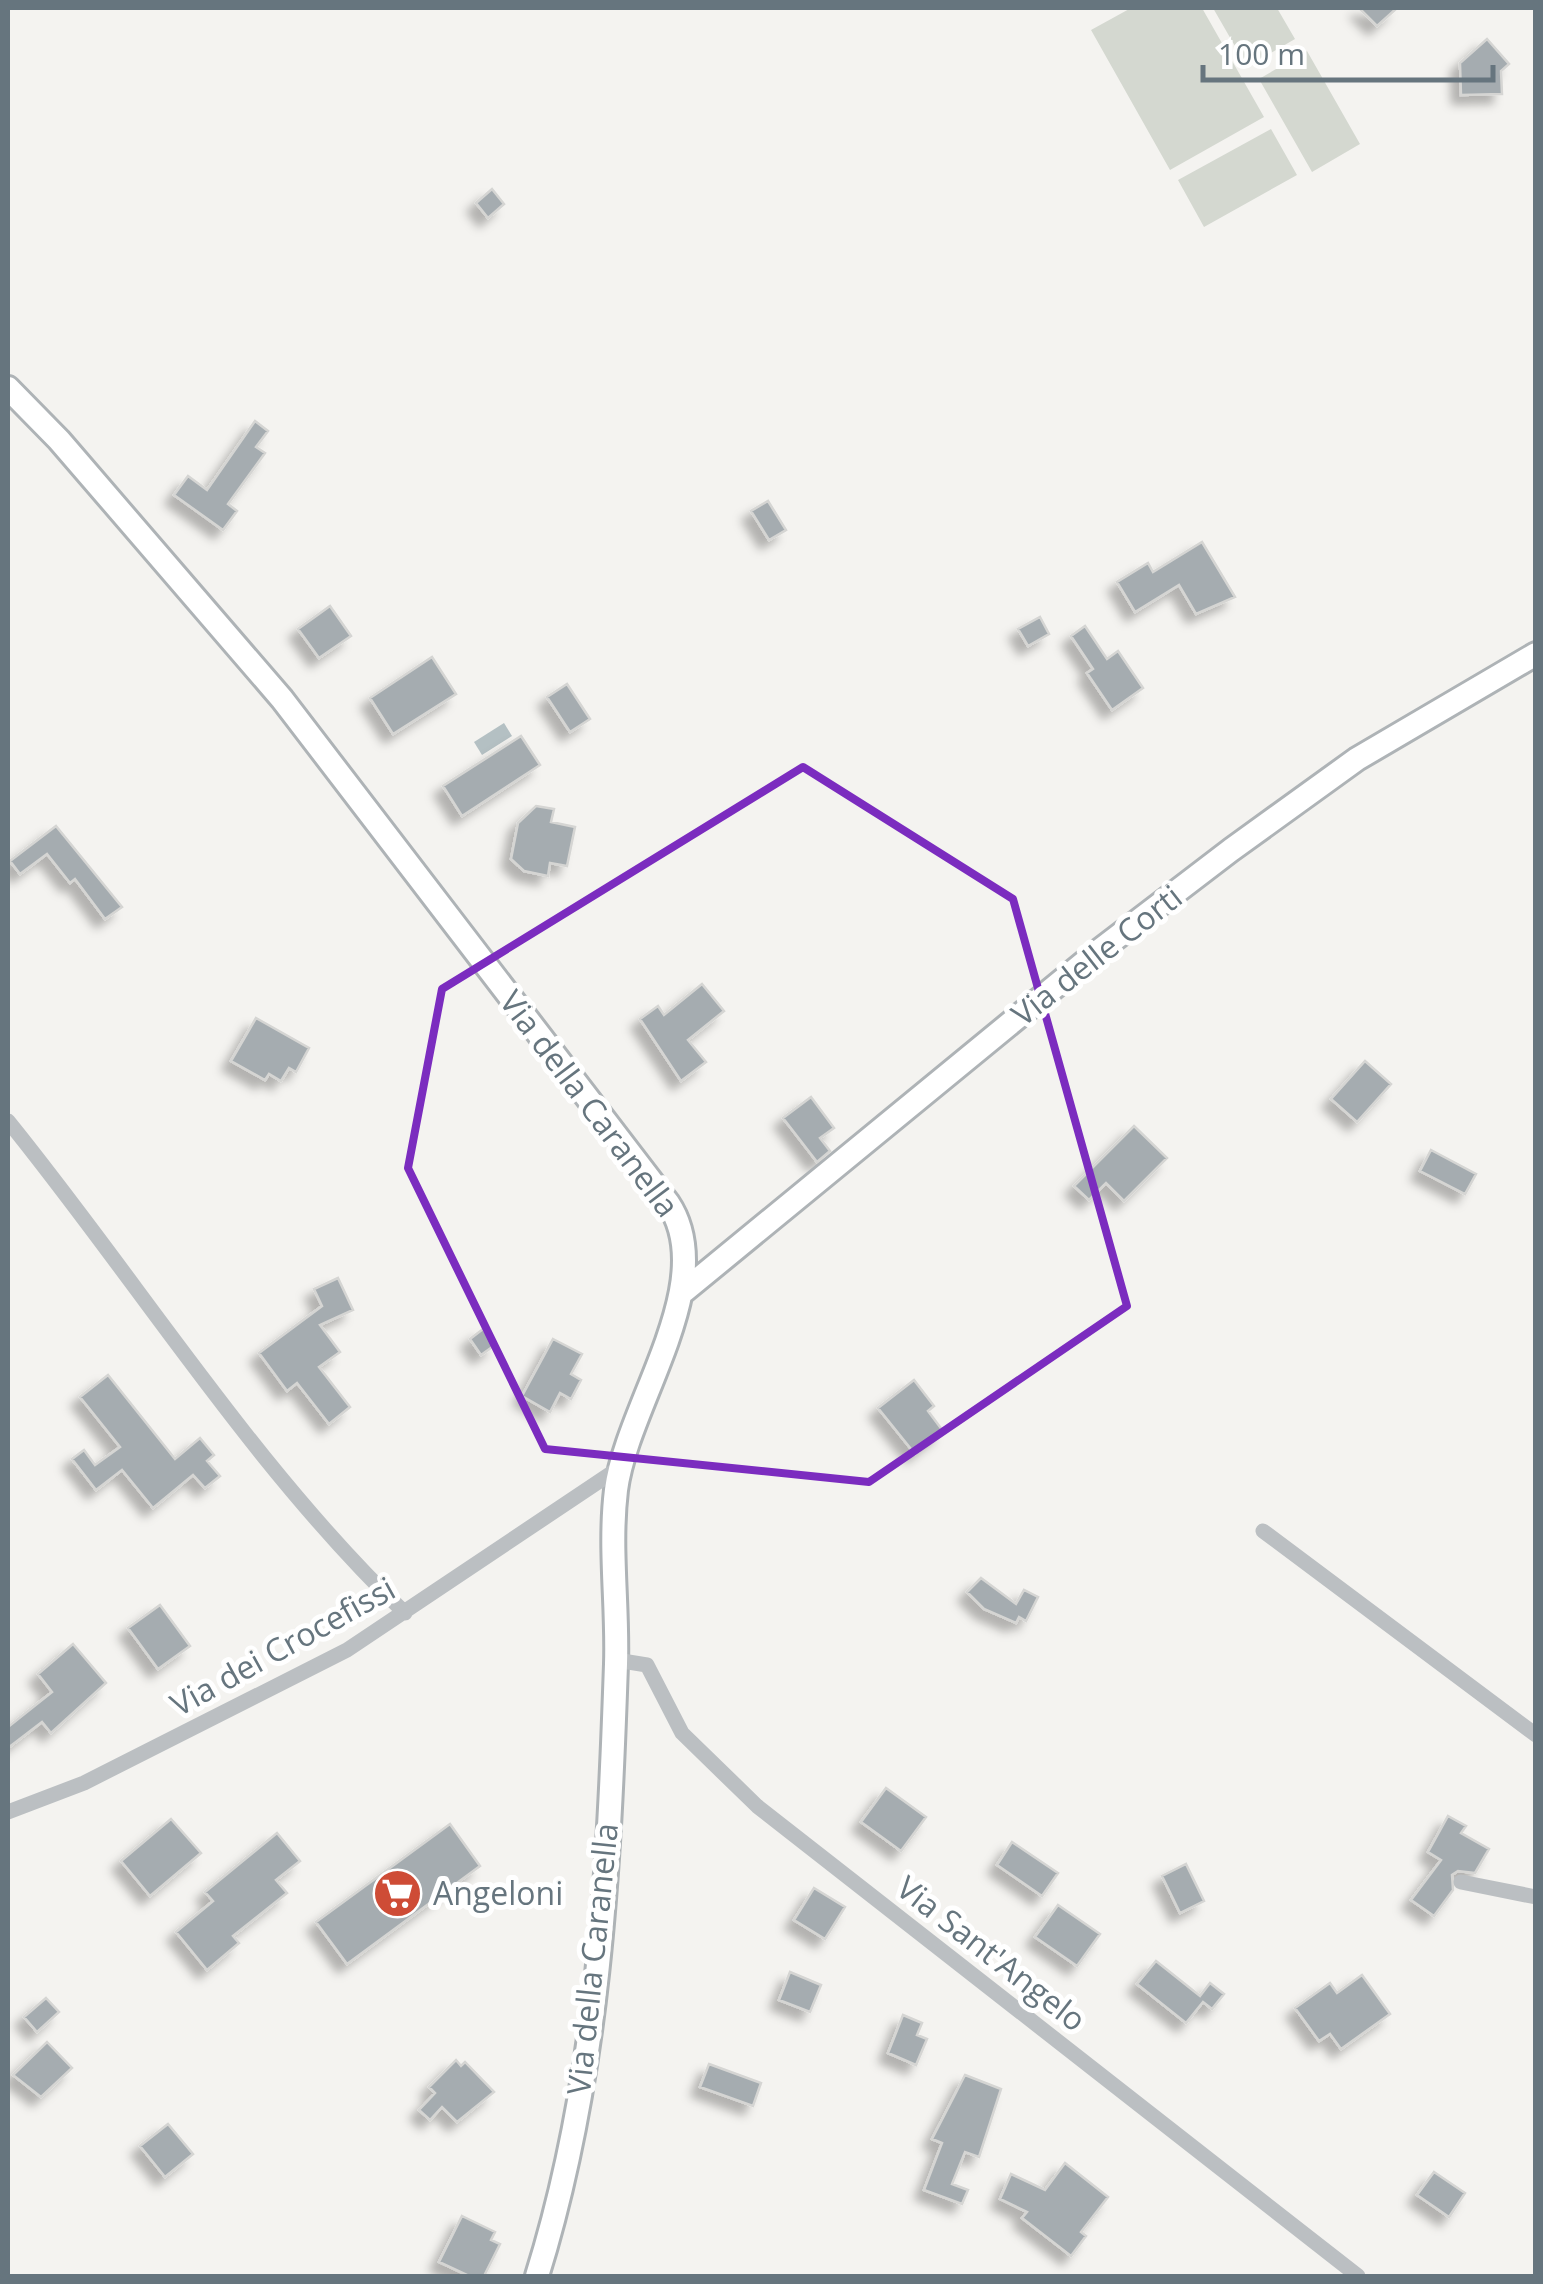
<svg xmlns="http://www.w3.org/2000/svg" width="1543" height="2284" viewBox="0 0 1543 2284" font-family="'Open Sans',sans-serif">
  <defs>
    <filter id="shadow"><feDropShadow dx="-9" dy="9" stdDeviation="5" flood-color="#0004"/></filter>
  </defs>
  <rect width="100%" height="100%" fill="#f4f3f0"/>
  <path fill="#d4d8d0" d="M1131,8H1202L1264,117L1170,170L1091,30Z
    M1213,8H1277L1295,39L1247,67Z
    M1307,51L1360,144L1312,172L1259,79Z
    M1271,129L1297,175L1204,227L1178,180Z"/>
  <path fill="#b4c0c3" d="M504,723L512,736L482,755L474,742Z"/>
  <path fill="#a5acb0" stroke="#d5d5d3" stroke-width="2.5" filter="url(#shadow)" d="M1359,8H1397L1377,26Z
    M1487,39L1509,64L1501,71L1502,94L1461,95L1460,63Z
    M492,189L504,204L488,218L476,203Z
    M255,421L268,431L256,447L265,453L228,504L237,511L223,530L174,495L188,476L207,490Z
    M768,501L786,530L769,540L751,511Z
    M1202,542L1235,597L1196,614L1179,585L1135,612L1117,582L1148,563L1153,572Z
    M330,606L351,636L319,658L298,629Z
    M1040,617L1049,634L1028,646L1018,629Z
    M1085,626L1107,659L1118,651L1143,688L1112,710L1087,673L1093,669L1071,636Z
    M432,657L456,694L393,734L370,698Z
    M567,684L590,719L570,732L547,697Z
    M521,736L540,765L462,816L443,786Z
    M536,806L554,809L551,822L575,827L567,866L550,863L548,876L524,871L511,859L518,823Z
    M56,826L122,907L105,919L75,879L70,883L47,854L20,874L10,861Z
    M702,984L724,1011L688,1040L706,1062L681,1081L640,1019L658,1006L664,1015Z
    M256,1018L309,1048L296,1072L289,1068L281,1081L269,1074L265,1080L231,1061Z
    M1365,1061L1391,1084L1357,1122L1331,1099Z
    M811,1097L834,1128L820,1138L830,1151L817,1162L783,1118Z
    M1134,1126L1167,1158L1124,1201L1106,1183L1089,1200L1074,1186Z
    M1431,1150L1476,1174L1465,1194L1420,1171Z
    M338,1278L353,1310L320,1325L340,1352L319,1367L350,1407L329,1424L297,1383L287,1391L259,1353L322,1306L314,1289Z
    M483,1329L495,1345L481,1355L470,1339Z
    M553,1339L582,1354L571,1374L581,1380L571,1399L560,1393L550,1412L522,1396Z
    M108,1375L175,1459L200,1438L214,1455L207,1461L220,1476L205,1488L193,1475L153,1508L122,1470L96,1490L72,1459L84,1450L95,1465L120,1447L80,1397Z
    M914,1380L934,1406L928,1411L943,1431L915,1454L878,1408Z
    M981,1578L1016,1604L1024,1590L1038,1597L1026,1621L1019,1617L1016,1623L984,1609L967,1592Z
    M160,1605L190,1646L158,1669L128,1628Z
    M73,1644L106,1683L51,1733L42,1722L8,1748V1727L52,1692L38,1674Z
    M886,1788L926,1817L901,1851L861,1822Z
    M1448,1816L1466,1826L1461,1833L1489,1849L1475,1873L1458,1871L1452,1875L1453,1890L1434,1916L1411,1900L1441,1860L1428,1852Z
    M171,1819L201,1853L150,1896L121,1861Z
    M450,1824L480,1866L347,1964L316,1922Z
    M277,1833L300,1861L276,1880L287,1893L233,1936L239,1943L207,1970L176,1932L213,1901L205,1892Z
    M1012,1842L1058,1873L1042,1896L997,1865Z
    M1186,1864L1204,1901L1180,1913L1162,1876Z
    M814,1888L845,1907L825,1939L794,1920Z
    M1058,1905L1100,1934L1077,1966L1035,1937Z
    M1156,1961L1200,1996L1210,1983L1224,1994L1212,2009L1203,2002L1186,2023L1137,1984Z
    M790,1972L821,1985L810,2012L779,2000Z
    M1362,1975L1390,2014L1341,2049L1330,2034L1319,2041L1295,2008L1330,1983L1337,1993Z
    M46,1998L59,2012L37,2032L24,2017Z
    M903,2015L922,2023L917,2035L927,2039L916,2065L888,2053Z
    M47,2042L72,2068L41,2097L13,2075Z
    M456,2060L461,2066L465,2062L494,2092L457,2122L442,2107L430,2120L419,2110L435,2093L429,2087Z
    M709,2064L761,2083L753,2106L700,2087Z
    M965,2075L1001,2089L979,2157L965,2152L952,2184L968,2190L962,2204L924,2190L942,2143L932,2139Z
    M168,2124L193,2154L165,2177L140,2146Z
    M1065,2163L1108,2197L1081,2232L1086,2236L1071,2256L1022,2218L1027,2212L1000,2199L1011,2174L1045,2190Z
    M1434,2172L1465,2193L1449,2217L1417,2195Z
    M462,2216L495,2232L491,2240L500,2244L484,2276H469L439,2262Z"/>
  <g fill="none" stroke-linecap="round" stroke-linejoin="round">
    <defs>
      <path id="secondary" d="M8,388L59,440L282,699L668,1203C721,1282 627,1404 616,1490C609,1548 618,1606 616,1664C609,1870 599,2078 537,2276
        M684,1291L1091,957L1231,850L1357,759L1536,654"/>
    </defs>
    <use href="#secondary" stroke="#aeb3b6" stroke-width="28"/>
    <path stroke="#bbbfc2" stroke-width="15" d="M8,1121C140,1284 253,1467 405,1613
      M1263,1531L1536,1735
      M616,1660L647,1665L682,1733L757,1806L1358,2276
      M8,1812L84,1783L347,1650L619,1468
      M1461,1882L1536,1897"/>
    <use href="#secondary" stroke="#fff" stroke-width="22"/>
  </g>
  <path fill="none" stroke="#7b2cbf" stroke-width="8" stroke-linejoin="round" d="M803,767L1013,899L1127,1306L869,1482L545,1449L408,1168L442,989Z"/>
  <defs>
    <symbol id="supermarket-disc" viewBox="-11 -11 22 22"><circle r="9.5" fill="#ce4c36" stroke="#fff"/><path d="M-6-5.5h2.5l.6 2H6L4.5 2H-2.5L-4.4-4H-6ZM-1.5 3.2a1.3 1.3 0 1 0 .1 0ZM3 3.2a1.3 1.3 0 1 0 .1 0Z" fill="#fff"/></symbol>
  </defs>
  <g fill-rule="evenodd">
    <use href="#supermarket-disc" x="370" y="1866" width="55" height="55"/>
  </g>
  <g text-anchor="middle" stroke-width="10" stroke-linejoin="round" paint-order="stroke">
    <g font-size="32" fill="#66757e" stroke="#fff">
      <text transform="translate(1097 956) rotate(-38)" y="11">Via delle Corti</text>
      <text transform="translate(589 1104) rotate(53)" y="11">Via della Caranella</text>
      <text transform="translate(283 1647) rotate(-29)" y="11">Via dei Crocefissi</text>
      <text transform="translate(991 1954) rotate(38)" y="11">Via Sant'Angelo</text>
      <text transform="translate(593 1959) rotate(-84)" y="11">Via della Caranella</text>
    </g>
    <g font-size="32" fill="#66757e" stroke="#fff" text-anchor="start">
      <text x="433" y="1905">Angeloni</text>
    </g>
  </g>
  <rect width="1543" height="2284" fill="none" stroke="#66757e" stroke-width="20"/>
  <path d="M1203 65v15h290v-15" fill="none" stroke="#66757e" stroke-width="5"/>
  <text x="1218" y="65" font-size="30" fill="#66757e" stroke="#ffffff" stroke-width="8" paint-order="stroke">100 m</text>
</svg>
